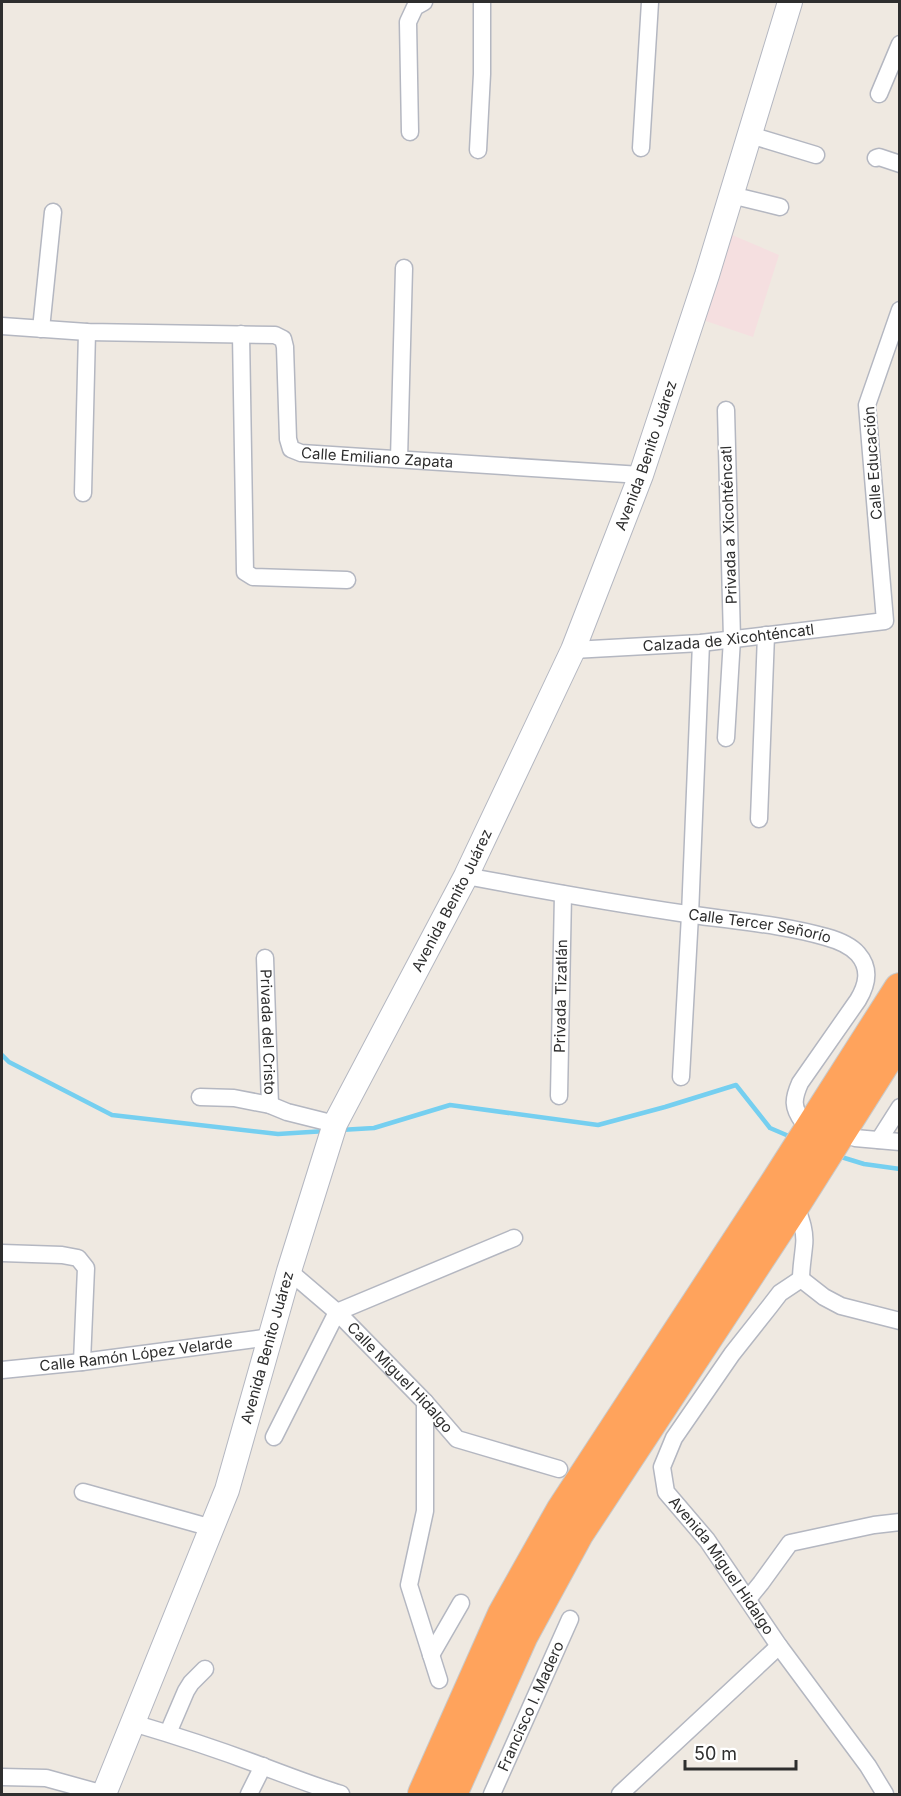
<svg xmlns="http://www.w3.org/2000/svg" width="901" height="1796" viewBox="0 0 901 1796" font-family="Inter,sans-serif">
  <rect width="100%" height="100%" fill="#efe9e1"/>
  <path fill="#f5dfe0" d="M725,232L779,255L753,337L697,318Z"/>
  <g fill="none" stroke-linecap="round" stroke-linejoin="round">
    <path stroke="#75cff0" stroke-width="4.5" d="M2,1055L9,1062L112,1115L278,1134L326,1131
      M340,1130L374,1128L450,1105L598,1125L665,1107L736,1085L770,1128L791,1137
      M838,1156L864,1164L900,1169"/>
    <defs>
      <g id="minor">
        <path d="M879,94L900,44"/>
        <path d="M410,132L408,22L415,7L424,2"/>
        <path d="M750,135L816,155"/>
        <path d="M641,148L650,2"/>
        <path d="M478,150L482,74V2"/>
        <path d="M876,158L879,157L900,164"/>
        <path d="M731,195L780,207"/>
        <path id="s1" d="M2,326L87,332L275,335L283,339L285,347L288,439L291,449L301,453L641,475"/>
        <path d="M41,329L53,212"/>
        <path d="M241,334L245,572L253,577L347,580"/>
        <path d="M399,459L404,268"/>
        <path d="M83,493L87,332"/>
        <path id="s2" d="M573,650L701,643L885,621L867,405L900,310"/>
        <path d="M726,738L732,639L726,410"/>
        <path d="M759,819L766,635"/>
        <path id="s3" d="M466,876C540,890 613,903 687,914C733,921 781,924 826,937C837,940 851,946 858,954C871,969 867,985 858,1000L800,1083C793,1099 792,1107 803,1122"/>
        <path id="s4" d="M265,958L270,1105"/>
        <path d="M681,1077L690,915L701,643"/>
        <path id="s5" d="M559,1096L563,894"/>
        <path d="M200,1097L234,1098L270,1105L287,1112L335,1124"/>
        <path d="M855,1138L900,1142"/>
        <path d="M879,1140L900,1107"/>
        <path d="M795,1203C800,1217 806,1231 804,1246C803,1257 801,1268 801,1279"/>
        <path d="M2,1253L62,1255L78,1258L86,1268L82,1362"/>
        <path id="s6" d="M289,1271L337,1312L425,1402L457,1439L559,1469"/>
        <path id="s7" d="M801,1279L780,1293L770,1306L732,1354L674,1438L662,1467L666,1492L707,1540L779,1646L868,1766L885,1794"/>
        <path d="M801,1279L824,1297L841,1306L900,1321"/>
        <path id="s8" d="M2,1370L82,1362L271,1337"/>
        <path d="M425,1402V1511L409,1585L439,1680"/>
        <path d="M274,1437L337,1312L514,1238"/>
        <path d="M83,1492L212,1528"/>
        <path d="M748,1599L761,1583L790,1543L874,1525L900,1522"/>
        <path d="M431,1655L461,1603"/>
        <path d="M133,1723C177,1736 220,1750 262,1766C289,1776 314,1786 341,1794"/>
        <path d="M168,1733L186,1691L191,1683L205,1669"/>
        <path d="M2,1777L46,1778L104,1794"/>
        <path d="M249,1794L263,1766"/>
        <path id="s9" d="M492,1794L570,1619"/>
        <path d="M620,1794L779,1646"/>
      </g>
      <g id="secondary">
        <path id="s10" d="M104,1794L227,1490L289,1271L335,1124L466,876L573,650L641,475L707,275L790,2"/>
      </g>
      <path id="motorway" d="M424,1794L504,1614L562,1511L775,1185L900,989
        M451,1794L522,1635L577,1534L795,1203L900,1037"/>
    </defs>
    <use href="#minor" stroke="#b4b7c1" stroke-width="19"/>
    <use href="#secondary" stroke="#b4b7c1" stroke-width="26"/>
    <use href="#motorway" stroke="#c9c9c9" stroke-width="34"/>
    <use href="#minor" stroke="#fff" stroke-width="16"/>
    <use href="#secondary" stroke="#fff" stroke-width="24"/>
    <use href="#motorway" stroke="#ffa35c" stroke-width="32"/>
  </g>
  <g text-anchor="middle" stroke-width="4.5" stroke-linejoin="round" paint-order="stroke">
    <g font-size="15" fill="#2e2e2e" stroke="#fff">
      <text dy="5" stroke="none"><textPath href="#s10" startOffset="1448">Avenida Benito Juárez</textPath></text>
      <text dy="5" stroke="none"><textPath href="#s1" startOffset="480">Calle Emiliano Zapata</textPath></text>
      <text transform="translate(873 463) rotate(-94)" y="5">Calle Educación</text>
      <text transform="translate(729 525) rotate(-92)" y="5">Privada a Xicohténcatl</text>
      <text dy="5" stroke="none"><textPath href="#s2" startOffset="156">Calzada de Xicohténcatl</textPath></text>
      <text dy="5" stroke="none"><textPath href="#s10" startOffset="962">Avenida Benito Juárez</textPath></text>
      <text dy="5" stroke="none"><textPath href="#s3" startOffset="298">Calle Tercer Señorío</textPath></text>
      <text dy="5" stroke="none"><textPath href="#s5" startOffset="100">Privada Tizatlán</textPath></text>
      <text dy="5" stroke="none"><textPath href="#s4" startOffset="74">Privada del Cristo</textPath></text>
      <text dy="5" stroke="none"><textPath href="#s10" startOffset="476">Avenida Benito Juárez</textPath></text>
      <text dy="5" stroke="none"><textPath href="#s8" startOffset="135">Calle Ramón López Velarde</textPath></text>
      <text dy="5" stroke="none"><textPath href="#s6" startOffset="154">Calle Miguel Hidalgo</textPath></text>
      <text dy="5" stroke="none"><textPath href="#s7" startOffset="354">Avenida Miguel Hidalgo</textPath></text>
      <text dy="5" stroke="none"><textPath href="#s9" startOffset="96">Francisco I. Madero</textPath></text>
    </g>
  </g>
  <rect width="901" height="1796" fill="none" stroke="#2e2e2e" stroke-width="6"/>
  <path d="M685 1760v9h111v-9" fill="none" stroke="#2e2e2e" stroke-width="3"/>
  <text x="694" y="1760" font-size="18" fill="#2e2e2e" stroke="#ffffff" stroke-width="4.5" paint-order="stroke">50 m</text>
</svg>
